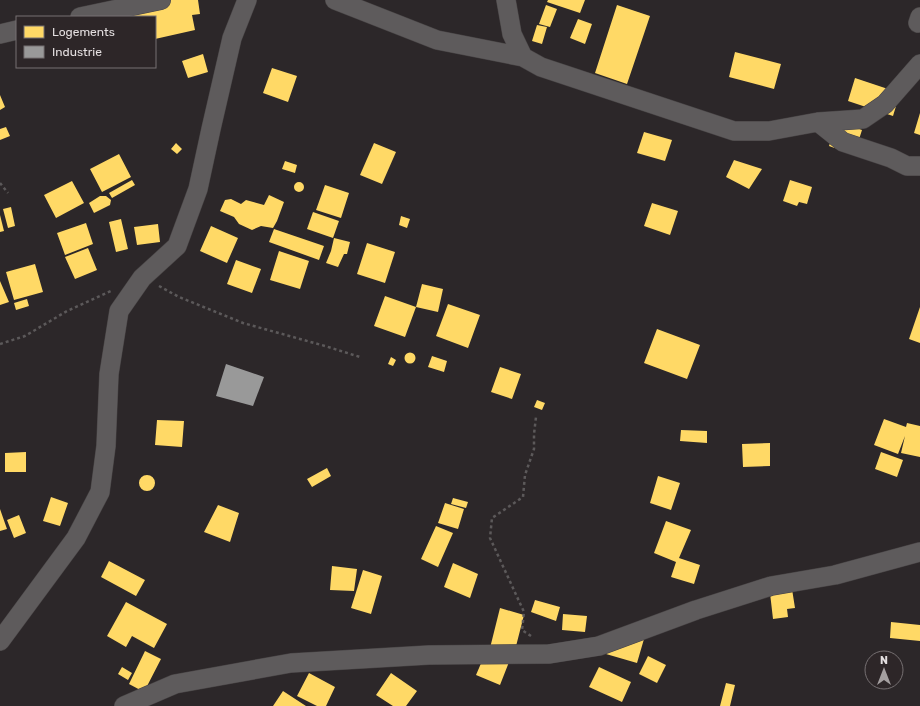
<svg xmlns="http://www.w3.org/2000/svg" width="920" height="706" viewBox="0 0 920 706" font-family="Rubik,sans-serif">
  <rect width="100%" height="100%" fill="#2c2729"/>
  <path fill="#ffd966" d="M159,0H198L200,14L192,15L195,30L155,39V17H99Z
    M548,0H585L580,13L547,2Z
    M546,5L557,9L550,27L539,24Z
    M617,5L650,16L627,84L595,73Z
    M578,19L592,24L585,44L570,38Z
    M537,25L547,27L542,44L532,41Z
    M735,52L781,64L774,89L729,77Z
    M203,54L208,72L188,78L182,61Z
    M272,68L297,76L288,102L263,93Z
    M855,78L900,93L893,116L848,101Z
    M0,95L5,107L0,110Z
    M920,113V135L914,133Z
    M838,121L862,130L854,155L829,146Z
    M6,127L10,136L0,140V129Z
    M644,132L672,140L665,161L637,153Z
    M176,143L182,149L177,154L171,149Z
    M374,143L396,152L382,184L360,175Z
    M119,154L131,177L102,192L90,169Z
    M734,160L762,169L749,189L726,177Z
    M285,161L297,165L295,173L282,169Z
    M132,180L135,185L112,198L109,193Z
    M790,180L812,187L807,204L799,202L797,206L783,201Z
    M72,181L84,203L56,218L44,195Z
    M294 187a5 5 0 1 1 10 0a5 5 0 1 1-10 0Z
    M325,185L349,193L341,218L316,210Z
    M269,195L284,202L277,221L273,228L261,226L252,230L239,224L234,217L220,211L225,200L231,199L241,204L246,200L264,205Z
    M100,196H106L111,200L110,205L94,213L89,203Z
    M652,203L678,211L670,235L644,226Z
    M11,207L15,226L8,228L3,209Z
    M313,212L339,221L333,238L307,229Z
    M0,215L4,231L0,232Z
    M401,216L410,219L407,228L399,225Z
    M121,219L128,249L116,252L109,222Z
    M86,223L93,244L65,255L57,233Z
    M158,224L160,242L137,245L134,227Z
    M211,226L238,238L227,263L200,251Z
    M274,229L324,246L319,260L269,242Z
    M334,238L350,242L347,254H344L338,267L326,263L331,251Z
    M367,243L395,252L385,283L357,274Z
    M88,248L97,270L75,279L65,257Z
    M279,251L309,261L300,289L270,280Z
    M236,260L261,269L252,293L227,284Z
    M35,264L43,292L14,300L6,272Z
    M0,281L9,302L0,305Z
    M422,284L443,289L438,312L416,307Z
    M385,296L416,307L405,337L374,326Z
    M27,299L29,306L16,310L14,303Z
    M448,304L480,315L468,348L436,336Z
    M920,307V343L909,339Z
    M657,329L700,345L687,379L644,363Z
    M404.5 358a5.5 5.5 0 1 1 11 0a5.5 5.5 0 1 1-11 0Z
    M432,356L447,361L444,372L428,367Z
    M391,357L396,360L393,366L388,364Z
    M500,367L521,374L512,399L491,392Z
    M537,400L545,403L542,410L534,407Z
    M884,419L906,427L907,423L920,426V457L901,453L905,436L898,454L874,445Z
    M157,420L184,421L182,447L155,445Z
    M681,430L707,431V443L680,441Z
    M770,443V466L743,467L742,444Z
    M26,452V472H5V453Z
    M881,452L903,460L897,477L875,469Z
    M327,468L331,476L312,487L307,479Z
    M139 483a8 8 0 1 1 16 0a8 8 0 1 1-16 0Z
    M658,476L680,483L671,510L650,503Z
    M51,497L68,503L60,526L43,521Z
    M453,498L468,502L466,508L451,504Z
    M445,503L464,509L458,529L438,523Z
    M218,505L239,513L230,542L204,532Z
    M0,509L7,529L0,531Z
    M19,515L26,533L14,538L7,520Z
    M666,521L691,530L679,558L700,565L694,584L671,577L676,562L654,553Z
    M436,526L453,533L438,567L421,559Z
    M109,561L145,580L136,596L101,577Z
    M453,563L478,574L470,598L444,587Z
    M332,566L357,569L354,591L330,590Z
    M363,570L382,576L371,614L351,608Z
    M792,589L795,608L787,609L788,617L773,619L770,593Z
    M535,600L560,607L556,621L531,612Z
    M126,602L167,624L154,648L132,636L126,647L107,636Z
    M500,608L524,615L514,654L490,648Z
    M563,614L587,616L585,632L562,630Z
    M891,622L920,625V641L890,638Z
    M614,630L644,639L637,663L606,654Z
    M488,647L511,657L500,685L476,675Z
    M145,651L161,659L144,692L129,684Z
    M648,656L666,665L657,683L639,674Z
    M122,667L132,673L128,680L118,674Z
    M599,667L631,682L622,702L589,687Z
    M309,673L335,687L326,706H317L297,696Z
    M391,673L417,691L406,706H393L376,695Z
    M726,683L735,685L730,706H720Z
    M283,691L306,706H273Z"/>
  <path fill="#999" d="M226,364L264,377L253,406L216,396Z"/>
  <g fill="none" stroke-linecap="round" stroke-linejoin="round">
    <defs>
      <path id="minor" d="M335,0L437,40L523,57
        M506,0L512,34L523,57L541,67L734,131H769L818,122L863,119L885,104L920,64
        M80,17L161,0
        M918,23L920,17
        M0,34L17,30
        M818,122L843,142L891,158L907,166H920
        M0,641L76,538L100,492L106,446L109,374L119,311L142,278L177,246L198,189L211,129L232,38L247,0
        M124,706L175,684L291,663L429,655L549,654L599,646L696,610L771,586L835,575L920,552"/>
    </defs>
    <use href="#minor" stroke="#464243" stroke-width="20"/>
    <path stroke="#5c595a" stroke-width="2.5" stroke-dasharray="3 3" stroke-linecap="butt" d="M0,183L8,193
      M159,286L179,297L243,323L325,346L360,357
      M0,344L25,336L67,311L111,291
      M531,636L522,630L524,612L490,538L492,518L523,497L525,475L534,449V434L536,417"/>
    <use href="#minor" stroke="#5e5b5c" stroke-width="19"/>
  </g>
  <rect x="16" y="16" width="140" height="52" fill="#2d2628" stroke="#767072"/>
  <rect x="24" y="26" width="20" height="12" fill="#ffd966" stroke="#767072"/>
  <text x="52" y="36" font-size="12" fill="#e4dfe0">Logements</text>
  <rect x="24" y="46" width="20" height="12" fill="#999999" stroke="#767072"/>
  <text x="52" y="56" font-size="12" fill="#e4dfe0">Industrie</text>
  <g transform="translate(884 670)"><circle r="19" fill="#2d2628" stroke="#767072"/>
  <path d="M0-3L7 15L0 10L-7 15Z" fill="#a49fa0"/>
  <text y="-6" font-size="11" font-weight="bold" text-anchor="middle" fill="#e4dfe0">N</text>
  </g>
</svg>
